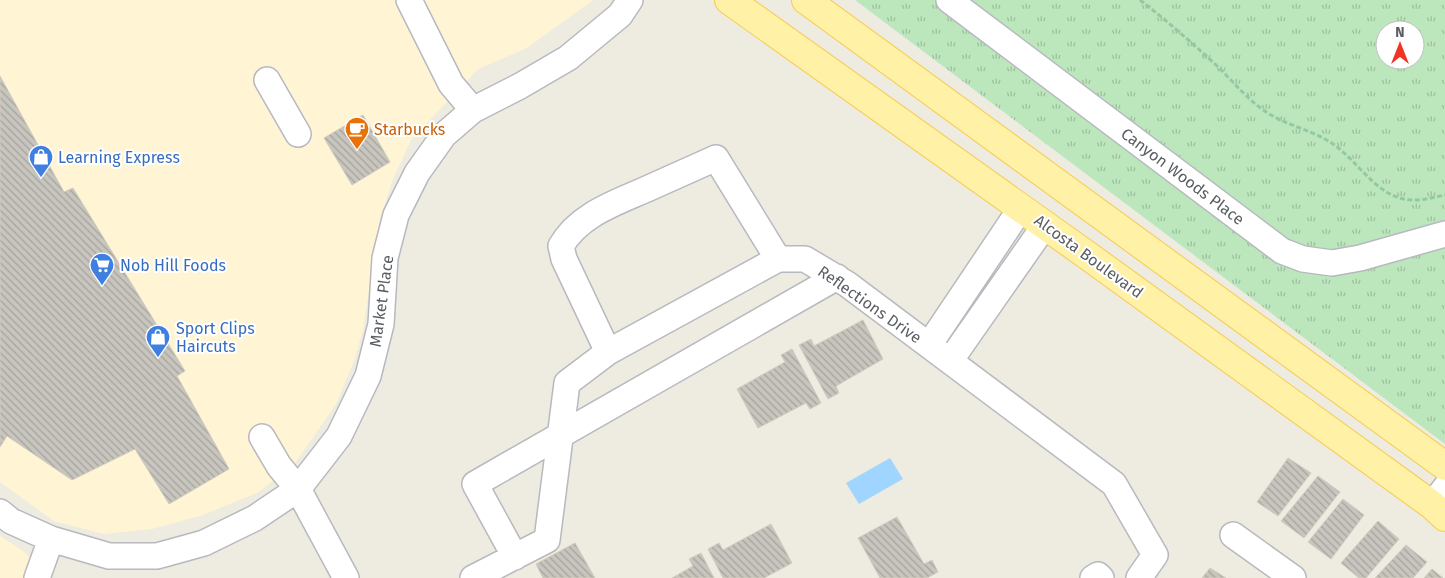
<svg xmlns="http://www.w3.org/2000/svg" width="1445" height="578" viewBox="0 0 1445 578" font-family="'Fira Sans',sans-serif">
  <defs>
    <pattern id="grass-tufts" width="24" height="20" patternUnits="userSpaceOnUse" patternTransform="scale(1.25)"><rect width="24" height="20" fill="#bce7bc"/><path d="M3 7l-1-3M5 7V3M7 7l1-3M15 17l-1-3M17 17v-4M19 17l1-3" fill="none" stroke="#9cbe9c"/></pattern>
    <pattern id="building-back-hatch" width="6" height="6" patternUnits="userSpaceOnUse" patternTransform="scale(1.25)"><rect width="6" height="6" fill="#c8c5be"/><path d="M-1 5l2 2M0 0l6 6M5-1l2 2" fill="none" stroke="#a5a39e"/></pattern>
  </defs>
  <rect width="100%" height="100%" fill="#eeebe1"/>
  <path fill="#fff5d5" d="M0,0H593L527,48L478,69L411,140L393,179L380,218L363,330L354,361L336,404L295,463L259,492L203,515L152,529L104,534L54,521L0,482Z
    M0,536L23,551L51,578H0Z"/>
  <path fill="url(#grass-tufts)" fill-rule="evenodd" d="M855,0H1445V444ZM1385,30H1415V60H1385Z"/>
  <path fill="#a0d5ff" d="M890,458L903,479L859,504L846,483Z"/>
  <path fill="url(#building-back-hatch)" stroke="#d2ccbf" d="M0,76L64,192L73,188L185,371L177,376L229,469L169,504L135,449L72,480L7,436L0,447Z
    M363,115L390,162L352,185L324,138Z
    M863,320L883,359L836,386L839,393L828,399L799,345L811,339L814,346Z
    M792,349L821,403L810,409L806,403L758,428L737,389L785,362L781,355Z
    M1288,458L1311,473L1278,516L1257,502Z
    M1318,476L1340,492L1304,538L1281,521Z
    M1343,499L1364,515L1331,559L1308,542Z
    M897,517L924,564L932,560L938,572L927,578H880L858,538Z
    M1378,521L1399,539L1366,578H1359L1341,563Z
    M771,524L792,563L764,578H723L708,549L719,543L723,550Z
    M575,543L595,578H543L536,564Z
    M1406,545L1427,562L1413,578H1375Z
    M701,553L714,578H672L693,566L689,559Z
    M1210,568L1226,578H1202Z
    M1432,569L1443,578H1424Z"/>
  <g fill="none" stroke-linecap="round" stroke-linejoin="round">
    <defs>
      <path id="minor" d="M409,0L451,84L473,110
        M949,0L1282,251L1303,259L1332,263L1360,258L1445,234
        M267,80L298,134
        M929,345L1021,208
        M608,352L564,259L561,246C579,214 618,202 649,188C671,178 694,168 716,158L778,259
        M950,361L1045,225
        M262,437L279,466L298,489L346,578
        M1432,505L1445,488
        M0,512L11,521L51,539L109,556H157L204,543L255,518L298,489L339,436L368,376L381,324L385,258L396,215L417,173L444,135L473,110L520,86L568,58L620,15L630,0
        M1233,535L1293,578
        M515,557L475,484L837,277
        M37,578L51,539
        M473,578L547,540L567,383L608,352L778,259H805L847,284L1114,484L1155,555L1139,578
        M1093,578L1098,575L1101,578"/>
      <path id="major" d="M729,0L1091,258L1432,505L1445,517
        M806,0L1445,466"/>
    </defs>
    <use href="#minor" stroke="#b7b9bf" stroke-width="28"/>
    <use href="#major" stroke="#f8ca4f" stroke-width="30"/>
    <path stroke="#94c8a4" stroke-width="3" stroke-dasharray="5 2.5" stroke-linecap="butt" d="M1140,0C1166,20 1191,42 1215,64C1231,79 1244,96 1262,109C1283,125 1311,129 1333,144C1360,162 1378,201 1415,200C1425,200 1435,197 1445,195"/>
    <use href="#minor" stroke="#fff" stroke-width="25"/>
    <use href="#major" stroke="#fff1a5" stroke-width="28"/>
  </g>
  <defs>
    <symbol id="cafe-pin" viewBox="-11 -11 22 30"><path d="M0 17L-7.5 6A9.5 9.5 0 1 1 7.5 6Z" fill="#e8710a" stroke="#fff"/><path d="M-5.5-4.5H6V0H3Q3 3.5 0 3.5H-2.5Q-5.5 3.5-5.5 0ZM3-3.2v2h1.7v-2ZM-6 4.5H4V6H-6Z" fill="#fff"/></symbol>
    <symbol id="shop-pin" viewBox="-11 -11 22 30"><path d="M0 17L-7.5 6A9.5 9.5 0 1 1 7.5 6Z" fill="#3f7fe0" stroke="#fff"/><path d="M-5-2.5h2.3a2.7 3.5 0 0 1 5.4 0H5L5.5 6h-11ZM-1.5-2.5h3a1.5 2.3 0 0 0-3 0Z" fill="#fff"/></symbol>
    <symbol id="supermarket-pin" viewBox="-11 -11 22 30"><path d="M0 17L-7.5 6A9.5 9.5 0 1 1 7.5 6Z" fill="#3f7fe0" stroke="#fff"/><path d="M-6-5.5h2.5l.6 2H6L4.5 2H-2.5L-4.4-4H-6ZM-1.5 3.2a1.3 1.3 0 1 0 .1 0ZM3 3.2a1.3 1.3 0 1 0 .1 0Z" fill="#fff"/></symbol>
  </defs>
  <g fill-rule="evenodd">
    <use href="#cafe-pin" x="343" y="115" width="28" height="38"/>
    <use href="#shop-pin" x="27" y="143" width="28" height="38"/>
    <use href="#supermarket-pin" x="88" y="251" width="28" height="38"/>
    <use href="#shop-pin" x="144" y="323" width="28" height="38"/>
  </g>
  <g text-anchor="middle" stroke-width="4" stroke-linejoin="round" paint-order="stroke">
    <g font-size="16" fill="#c56008" stroke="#fff" text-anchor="start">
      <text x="374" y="135">Starbucks</text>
    </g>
    <g font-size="16" fill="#366cbe" stroke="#fff" text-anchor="start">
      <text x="58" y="163">Learning Express</text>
      <text x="120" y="271">Nob Hill Foods</text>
      <text x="176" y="334">Sport Clips<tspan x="176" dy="18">Haircuts</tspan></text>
    </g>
    <g font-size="16" fill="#5a5e63" stroke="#fff">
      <text transform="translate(1183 176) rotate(37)" y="6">Canyon Woods Place</text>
      <text transform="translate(1089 256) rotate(36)" y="6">Alcosta Boulevard</text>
      <text transform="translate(381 301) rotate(-82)" y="6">Market Place</text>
      <text transform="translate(870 304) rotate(35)" y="6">Reflections Drive</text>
    </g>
  </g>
  <g transform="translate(1400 45)"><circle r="24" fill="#ffffff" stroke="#bdbfc1"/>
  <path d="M0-4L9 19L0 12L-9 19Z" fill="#f23423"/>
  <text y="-8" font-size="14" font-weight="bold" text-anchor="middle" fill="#5a5e63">N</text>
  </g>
</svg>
